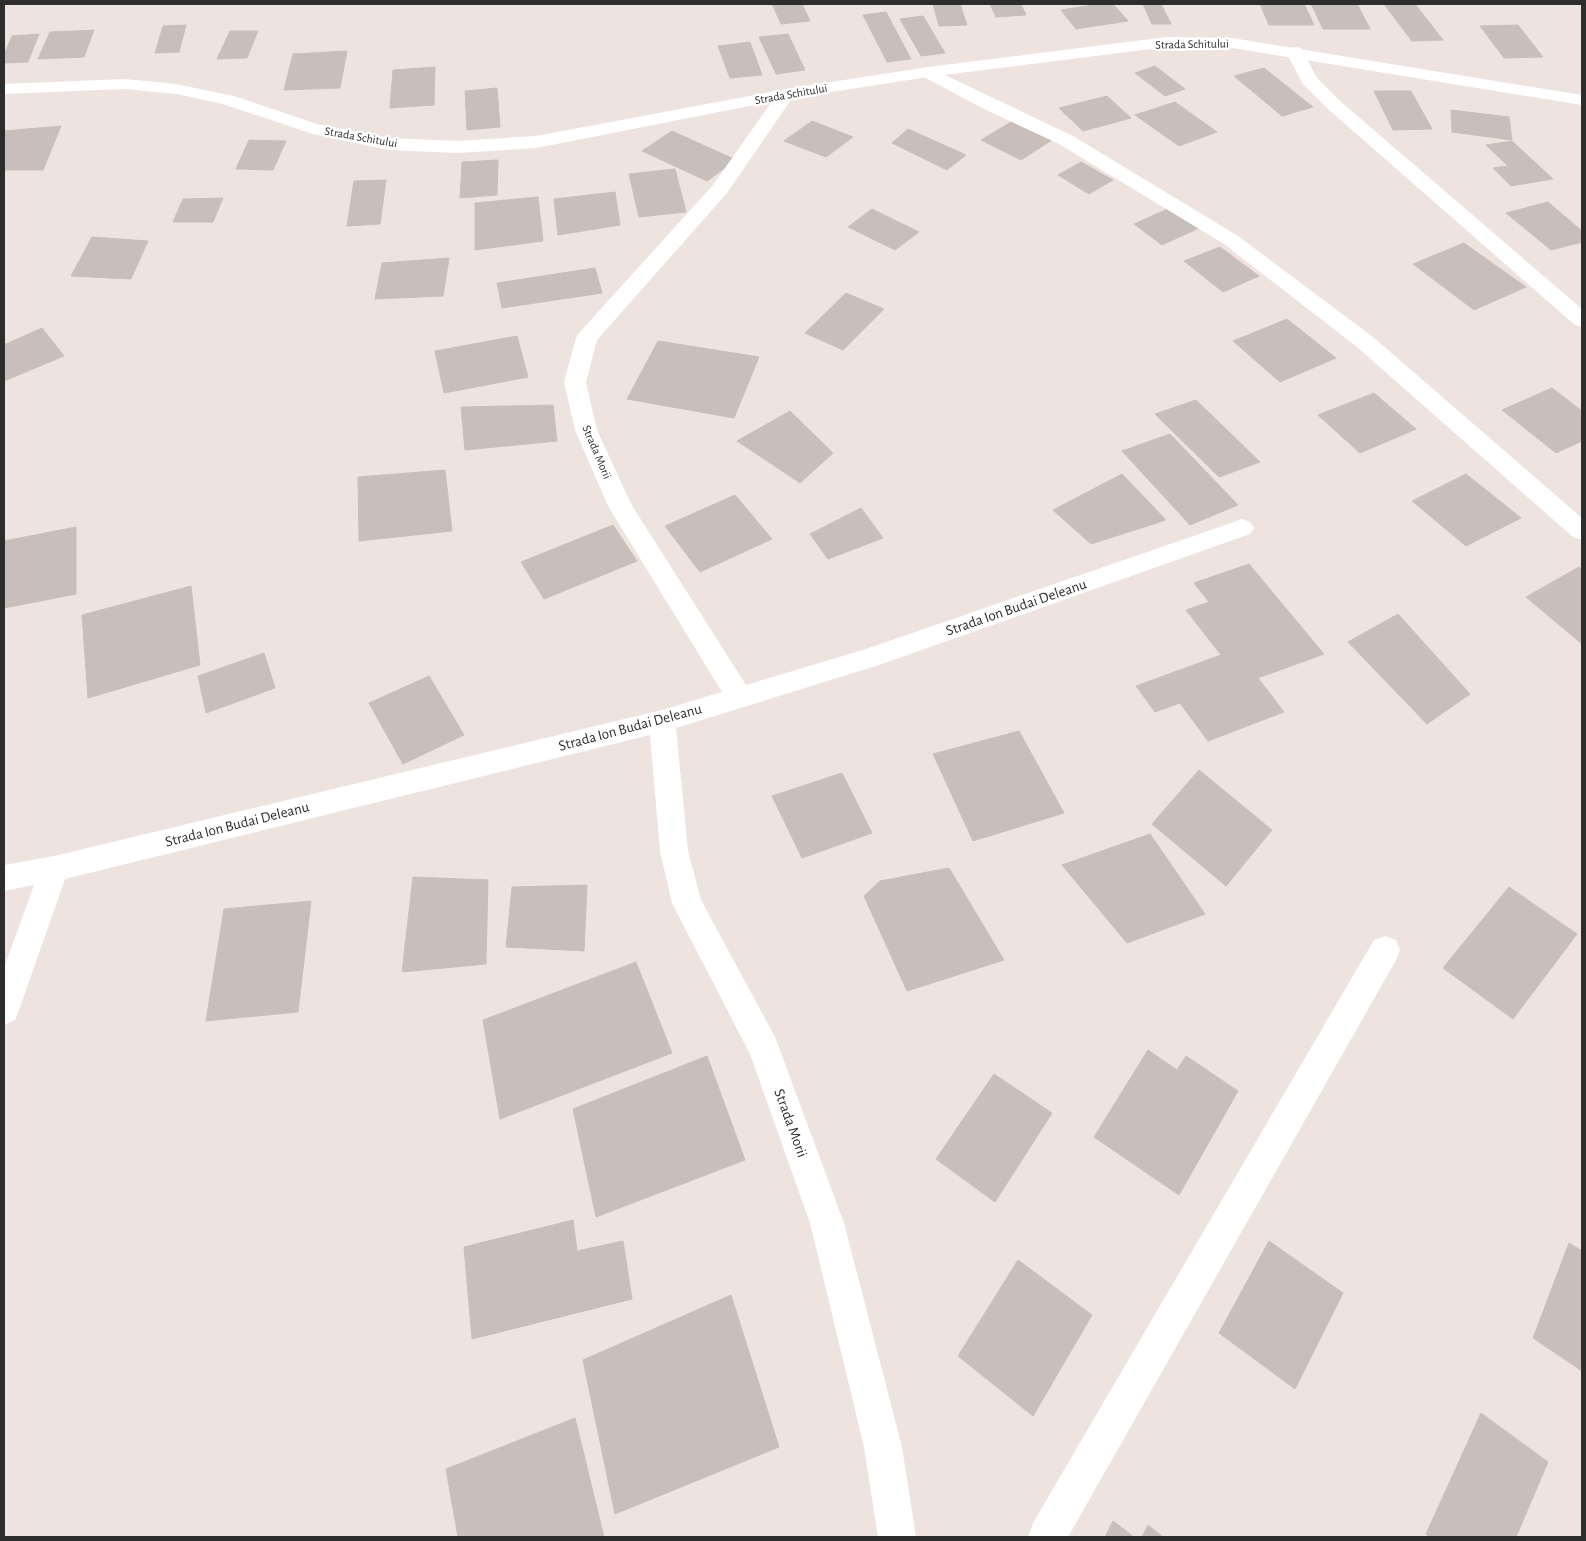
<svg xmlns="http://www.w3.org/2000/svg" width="1586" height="1541" viewBox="0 0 1586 1541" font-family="'Alegreya Sans',sans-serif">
  <rect width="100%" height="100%" fill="#efe3df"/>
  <path fill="#c8bfba" stroke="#cbbfb8" d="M772,4H802L810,21L781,24Z
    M933,4H960L967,25L939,26Z
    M990,4H1021L1026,15L996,17Z
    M1100,4H1113L1128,21L1076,29L1061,10Z
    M1143,4H1161L1171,24H1152Z
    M1260,4H1304L1314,25H1269Z
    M1311,4H1357L1370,29H1323Z
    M1384,4H1415L1443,40L1412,41Z
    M886,12L911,59L887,62L863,15Z
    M923,16L945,53L921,56L900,19Z
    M186,25L179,52L155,53L163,26Z
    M1518,25L1543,57L1504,58L1480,26Z
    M94,30L84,57L38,59L50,32Z
    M230,31H258L247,58L217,59Z
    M39,34L28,62L4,63V55L12,36Z
    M788,34L805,70L776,74L759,37Z
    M750,42L762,75L730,78L718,46Z
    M347,51L340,88L284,90L293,54Z
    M1155,66L1185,89L1165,96L1135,73Z
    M435,67L434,105L390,108L393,70Z
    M1264,68L1313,107L1282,116L1234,76Z
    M497,88L500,127L467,130L465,91Z
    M1374,91H1411L1432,129L1393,130Z
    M1107,96L1131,118L1083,131L1059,108Z
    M1175,102L1217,132L1179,146L1135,115Z
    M1451,110L1509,117L1512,140L1452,132Z
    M1016,119L1055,138L1021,160L981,140Z
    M812,121L853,137L826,157L784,141Z
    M61,126L43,170H4V131Z
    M908,129L966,155L947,170L892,143Z
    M672,131L736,160L707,181L642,151Z
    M249,140L286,141L273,170L236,169Z
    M1512,141L1553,179L1511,186L1493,168L1508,166L1486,145Z
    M498,160L497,195L460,198L462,162Z
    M1081,162L1113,180L1089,194L1058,175Z
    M675,169L686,212L639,217L629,174Z
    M386,180L380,224L347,226L354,181Z
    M615,192L620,225L558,235L554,199Z
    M538,197L543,241L475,250V203Z
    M223,198L213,222H173L183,199Z
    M1548,202L1582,231V242L1551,250L1506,213Z
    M1170,208L1199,228L1162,245L1134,224Z
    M872,209L919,232L895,250L848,227Z
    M92,237L148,241L131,279L71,276Z
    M1464,243L1526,287L1474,310L1413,264Z
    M1220,247L1259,276L1223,292L1184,261Z
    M449,258L443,296L375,299L382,263Z
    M595,268L602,293L502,308L497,283Z
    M846,293L884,309L843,350L805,333Z
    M1287,319L1336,358L1280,382L1233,341Z
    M42,328L64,356L4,381V345Z
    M517,336L528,377L444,393L435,351Z
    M658,341L759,357L734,418L627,399Z
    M1552,388L1582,411V441L1556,453L1502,410Z
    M1374,393L1416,429L1360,453L1318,415Z
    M1196,400L1260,462L1219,477L1155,414Z
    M553,405L557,441L465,450L461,407Z
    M790,411L833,453L800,483L737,441Z
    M1170,434L1238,505L1190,525L1122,451Z
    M445,470L452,531L359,541L358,477Z
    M1122,474L1166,520L1091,544L1053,510Z
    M1466,474L1521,518L1466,546L1412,501Z
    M735,495L772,539L700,572L665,526Z
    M861,508L883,538L828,559L810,534Z
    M613,525L637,561L544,599L521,562Z
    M76,527V594L4,608V541Z
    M1249,564L1324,654L1258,678L1284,712L1208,741L1180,703L1155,712L1136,686L1221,655L1186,610L1209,602L1194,583Z
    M1579,567L1582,570V644L1526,597Z
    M191,586L200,665L88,698L82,615Z
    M1398,614L1470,694L1427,724L1348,642Z
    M264,653L275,688L206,713L198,676Z
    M429,676L464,735L403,764L369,703Z
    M1019,731L1064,813L973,841L933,754Z
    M1199,770L1272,830L1226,886L1152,824Z
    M842,773L872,833L802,858L772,796Z
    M1150,834L1205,914L1127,943L1062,865Z
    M949,868L1004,960L907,991L864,896L880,881Z
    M413,877L488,880L486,964L402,972Z
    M587,885L584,951L506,947L512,887Z
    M1509,887L1577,934L1513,1019L1443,968Z
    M311,901L298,1012L206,1021L224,909Z
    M636,962L672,1053L500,1119L483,1020Z
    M1148,1050L1177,1070L1186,1056L1238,1091L1179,1195L1094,1137Z
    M707,1056L745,1160L596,1217L573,1109Z
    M994,1074L1052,1113L995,1202L936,1159Z
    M573,1220L577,1251L623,1241L632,1299L472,1339L464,1247Z
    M1269,1241L1343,1293L1295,1389L1219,1333Z
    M1569,1243L1582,1251V1371L1533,1338Z
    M1018,1260L1092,1315L1033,1416L958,1356Z
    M731,1295L779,1447L615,1514L583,1360Z
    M1481,1413L1548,1462L1516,1537H1430L1426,1534Z
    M575,1418L604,1537H458L446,1469Z
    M1113,1521L1134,1537H1105Z
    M1148,1525L1163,1537H1142Z"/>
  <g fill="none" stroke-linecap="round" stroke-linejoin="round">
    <path fill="#fff" fill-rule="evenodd" d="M1295,47L1301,48L1317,78L1340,101L1582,309V327L1575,325L1328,109L1303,84L1286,52L1289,48Z
      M928,67L1073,136L1238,236L1373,337L1582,518V540L1573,537L1357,347L1224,244L1059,144L984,109L922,76L919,72L922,68Z
      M786,89L792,90L795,94L727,193L597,340L586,382L597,430L631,504L746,685L866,649L1234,522L1242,519L1250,522L1254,528L1250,534L879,665L676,728L688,851L701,900L775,1037L844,1223L902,1447L916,1537H878L864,1447L810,1223L750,1054L672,903L660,851L650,735L65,879L19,1010L15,1020L4,1025V968L34,885L4,891V865L54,856L662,710L722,692L608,506L575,430L564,382L576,338L579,333L713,185L780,90Z
      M1385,936L1396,940L1400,950L1396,960L1068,1537H1028L1033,1523L1374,940Z"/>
    <path fill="#fff" fill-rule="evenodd" d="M1167,37L1232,38L1582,95V105L1232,48L1167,47L928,77L786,99L536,148L457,153L389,150L313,134L223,104L176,94L125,89L4,94V84L125,79L176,84L234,96L317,124L389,138L457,141L536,136L786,89L928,67Z"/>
  </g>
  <g text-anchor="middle" stroke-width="5" stroke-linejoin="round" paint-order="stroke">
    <g font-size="12" fill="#2d2d2d" stroke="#fff">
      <text transform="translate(1192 44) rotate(-1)" y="4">Strada Schitului</text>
      <text transform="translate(791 94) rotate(-10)" y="4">Strada Schitului</text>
      <text transform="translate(361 137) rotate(10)" y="4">Strada Schitului</text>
      <text transform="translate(597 452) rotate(67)" y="4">Strada Morii</text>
    </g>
    <g font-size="15" fill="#2d2d2d" stroke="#fff">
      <text transform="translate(1016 607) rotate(-19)" y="5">Strada Ion Budai Deleanu</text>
      <text transform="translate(630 727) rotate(-15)" y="5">Strada Ion Budai Deleanu</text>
      <text transform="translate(237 824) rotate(-14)" y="5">Strada Ion Budai Deleanu</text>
      <text transform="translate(791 1123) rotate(70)" y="5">Strada Morii</text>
    </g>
  </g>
  <rect width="1586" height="1541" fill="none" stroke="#2d2d2d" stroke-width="10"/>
</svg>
